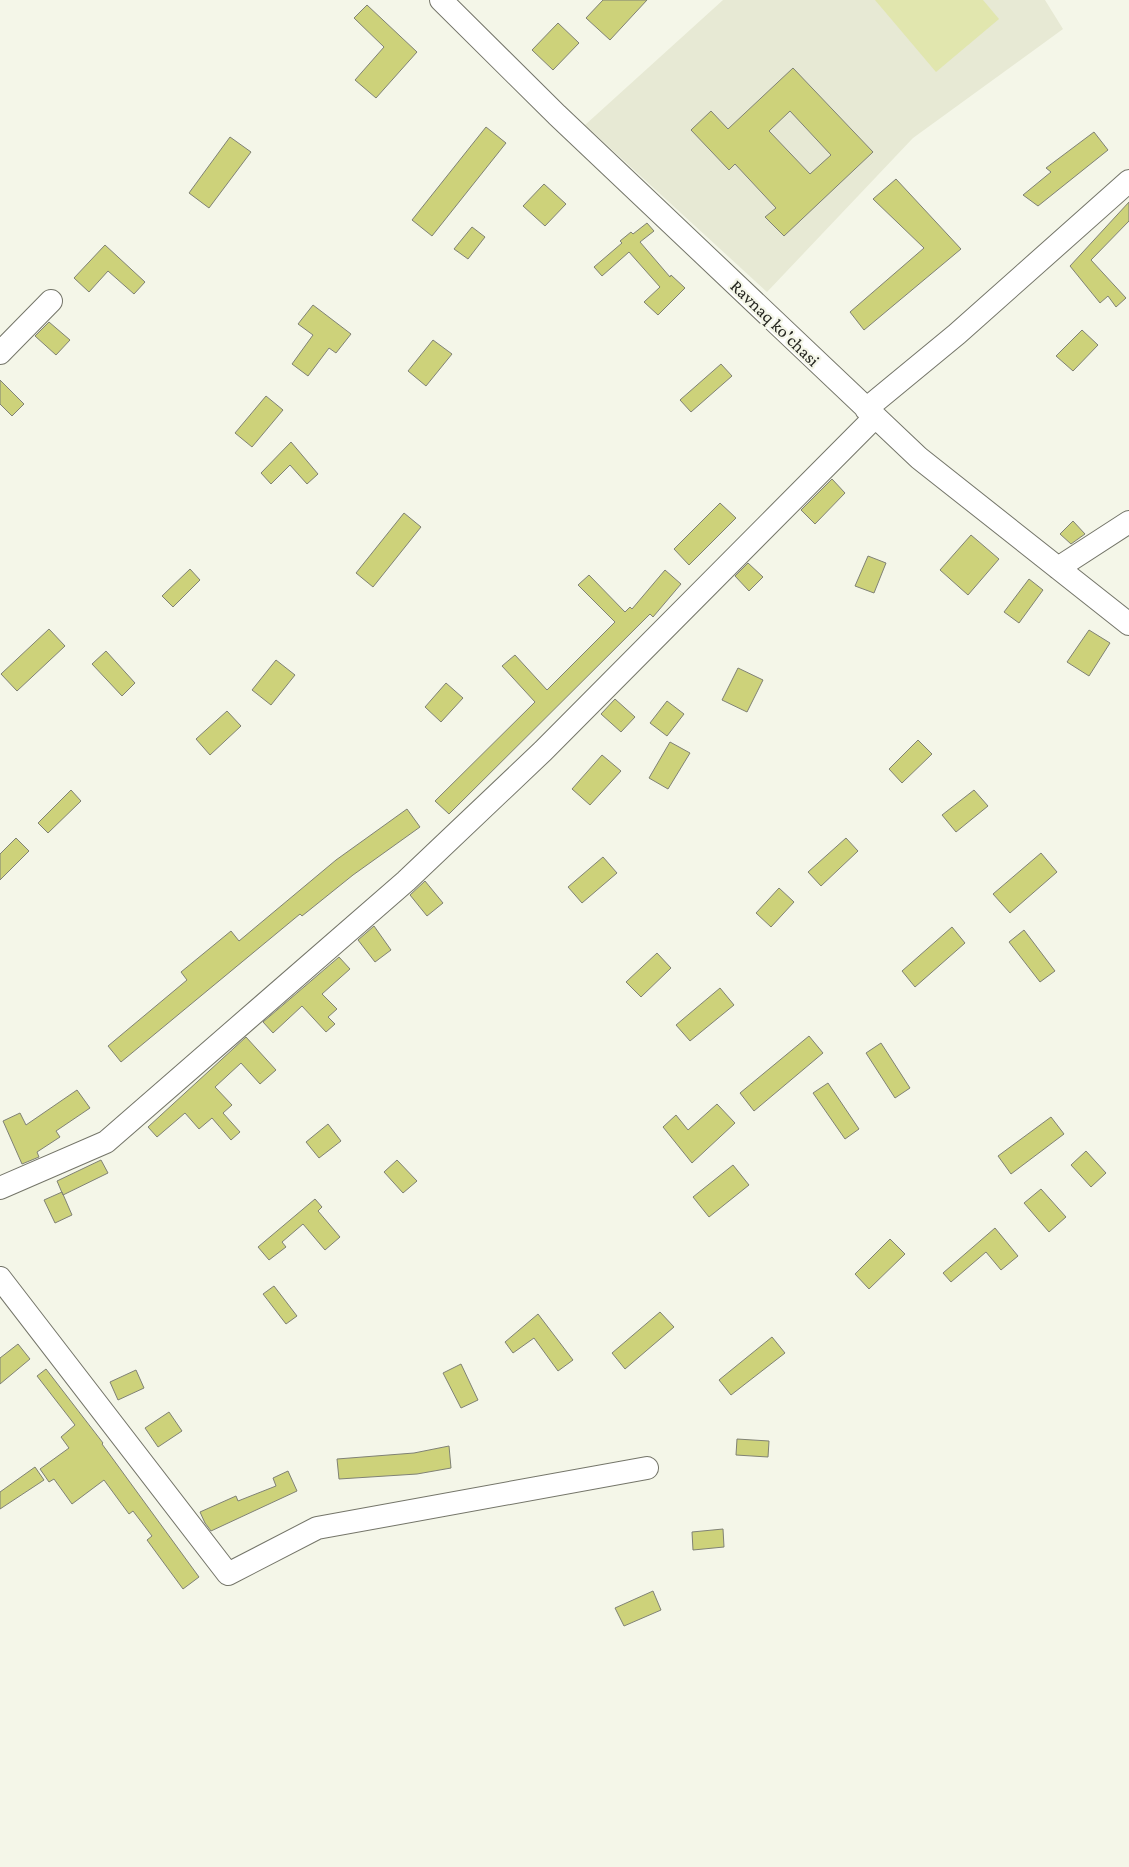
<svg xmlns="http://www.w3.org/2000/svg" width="1129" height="1867" viewBox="0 0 1129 1867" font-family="'Crimson Pro',serif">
  <rect width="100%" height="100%" fill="#f4f6e8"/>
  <path fill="#e7e9d4" d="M723,0H1045L1063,29L913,138L767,292L585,125Z"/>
  <path fill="#e1e6ae" d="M875,0H983L999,19L936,72Z"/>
  <path fill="#cdd27a" stroke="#808275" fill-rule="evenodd" d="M603,0H647L610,40L586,18Z
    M367,5L417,52L376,98L355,80L384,47L354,18Z
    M558,23L579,43L553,70L532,50Z
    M793,68L873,152L784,236L765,217L776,208L735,164L729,170L691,130L711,111L728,129ZM790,111L831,155L810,174L769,131Z
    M486,127L506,143L432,236L412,220Z
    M1094,132L1108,150L1038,206L1023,195L1051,172L1046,168Z
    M230,137L251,152L209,208L189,193Z
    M896,179L961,249L864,330L850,312L924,248L873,199Z
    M544,184L566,204L545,226L523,206Z
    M1129,202V221L1091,260L1126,298L1116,307L1108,296L1100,303L1070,266Z
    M647,223L654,231L640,242L670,277L671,275L685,288L658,315L644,302L660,287L629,252L602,276L594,267L622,243L620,241L631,232L633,234Z
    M472,227L485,237L468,259L454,249Z
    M105,245L145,282L134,294L108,271L89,292L74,278Z
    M313,305L351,334L336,353L329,348L308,376L292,364L313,335L298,324Z
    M49,322L70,340L56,355L35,336Z
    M1082,330L1098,345L1073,371L1056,356Z
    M433,340L452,354L426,386L408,371Z
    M721,364L732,376L691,412L680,400Z
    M0,380L24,404L12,416L0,404Z
    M266,396L283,410L252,447L235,433Z
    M291,442L318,474L307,484L290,465L271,484L261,473Z
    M832,479L845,493L815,524L801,510Z
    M720,503L736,518L689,565L674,549Z
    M404,513L421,527L373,587L356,573Z
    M1073,521L1085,534L1071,544L1060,534Z
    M971,535L999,559L968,595L940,570Z
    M868,556L886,563L874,593L855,586Z
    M748,563L763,577L749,591L735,576Z
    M190,569L200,580L173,607L162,596Z
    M665,570L681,584L653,617L650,614L449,814L435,801L535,702L502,666L515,655L547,690L615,622L578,585L589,575L625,612L630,607L632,609Z
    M1029,579L1043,590L1019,623L1004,612Z
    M49,629L65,646L17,691L1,674Z
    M1089,630L1110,643L1089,676L1067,662Z
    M106,651L135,683L122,696L92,664Z
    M276,660L295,675L271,705L252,690Z
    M738,668L763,680L747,712L722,700Z
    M446,683L463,698L441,722L425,707Z
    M615,699L635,717L621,732L601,714Z
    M667,701L684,714L667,736L650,723Z
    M227,711L241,726L210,755L196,739Z
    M918,740L932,754L902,783L889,769Z
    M670,742L690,753L668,789L649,778Z
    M602,755L621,771L590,805L572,789Z
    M71,790L81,801L48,833L38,823Z
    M974,790L988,806L956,832L942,815Z
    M407,809L420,827L353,875L302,916L300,914L121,1062L108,1046L187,980L181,972L231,931L239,941L336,860Z
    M16,838L29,851L0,880V854Z
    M846,838L858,851L821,886L808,872Z
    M1041,853L1057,872L1010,913L993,894Z
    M603,857L617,873L582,903L568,887Z
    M425,881L443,903L427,916L410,895Z
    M779,888L794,902L771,927L756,913Z
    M374,926L391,950L375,962L358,940Z
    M952,927L965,943L915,987L902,971Z
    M1024,930L1055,971L1040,982L1009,942Z
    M657,953L671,968L641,997L626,982Z
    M339,957L350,969L322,994L337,1009L328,1017L335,1024L326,1032L302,1006L273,1033L263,1022Z
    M720,988L734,1005L690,1041L676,1025Z
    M809,1036L823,1053L754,1111L740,1093Z
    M246,1037L276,1070L260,1084L241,1063L215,1087L232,1105L223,1113L240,1132L231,1140L212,1118L199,1129L185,1113L157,1137L148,1127Z
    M881,1043L910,1088L895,1098L866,1053Z
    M828,1083L859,1129L845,1139L813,1093Z
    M77,1090L90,1108L56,1131L60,1137L37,1152L39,1157L22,1164L3,1121L20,1113L26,1125Z
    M717,1104L735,1123L692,1163L663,1127L676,1115L688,1130Z
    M1051,1117L1064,1134L1011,1174L998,1156Z
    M328,1124L341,1141L319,1158L306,1142Z
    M1086,1151L1106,1173L1091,1187L1071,1165Z
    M101,1160L108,1173L63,1195L57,1181Z
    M397,1160L417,1181L403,1193L384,1172Z
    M733,1165L749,1185L709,1217L693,1197Z
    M1041,1189L1066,1217L1049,1232L1024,1203Z
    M62,1192L72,1215L55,1223L44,1200Z
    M315,1199L322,1207L318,1211L340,1237L325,1250L303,1224L282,1242L286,1247L269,1260L258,1247Z
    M995,1228L1018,1256L1001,1270L986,1252L951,1282L943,1273Z
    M890,1239L905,1254L869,1289L855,1274Z
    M274,1286L297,1316L286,1324L263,1294Z
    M660,1312L674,1327L625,1369L612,1353Z
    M538,1314L573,1360L558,1371L534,1338L513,1353L505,1342Z
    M772,1337L785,1353L731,1395L719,1380Z
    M18,1344L30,1359L0,1384V1358Z
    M461,1364L478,1400L461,1408L443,1373Z
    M46,1369L103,1443L102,1444L199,1577L183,1589L147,1540L152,1536L133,1511L129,1514L104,1480L72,1504L54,1479L49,1482L40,1469L69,1448L61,1437L75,1425L37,1376Z
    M136,1370L144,1388L118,1400L110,1382Z
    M169,1412L182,1431L158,1447L145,1428Z
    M737,1439L769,1441L768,1457L736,1455Z
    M449,1446L451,1468L417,1474L339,1479L337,1459L414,1453Z
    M35,1467L44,1480L0,1509V1492Z
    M288,1471L297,1491L211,1531L205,1523L200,1512L236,1496L238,1501L276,1486L273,1478Z
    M723,1529L724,1547L693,1550L692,1532Z
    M653,1591L661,1610L624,1626L615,1608Z"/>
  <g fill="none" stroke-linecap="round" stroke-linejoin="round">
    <defs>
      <path id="minor" d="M441,0L557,115L919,458L1129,624
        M0,353L51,301
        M866,409L957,334L1129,181
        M1058,568L1129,522
        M0,1188L106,1142L406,881L543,751L875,417
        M0,1278L228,1574L317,1528L647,1468"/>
    </defs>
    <use href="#minor" stroke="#747569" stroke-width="24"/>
    <use href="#minor" stroke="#fff" stroke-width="22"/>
  </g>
  <g text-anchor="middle" stroke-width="4.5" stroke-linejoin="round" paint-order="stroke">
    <g font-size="18" fill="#252620" stroke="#f4f6e8">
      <text transform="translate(775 323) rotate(44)" y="6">Ravnaq ko'chasi</text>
    </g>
  </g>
</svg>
